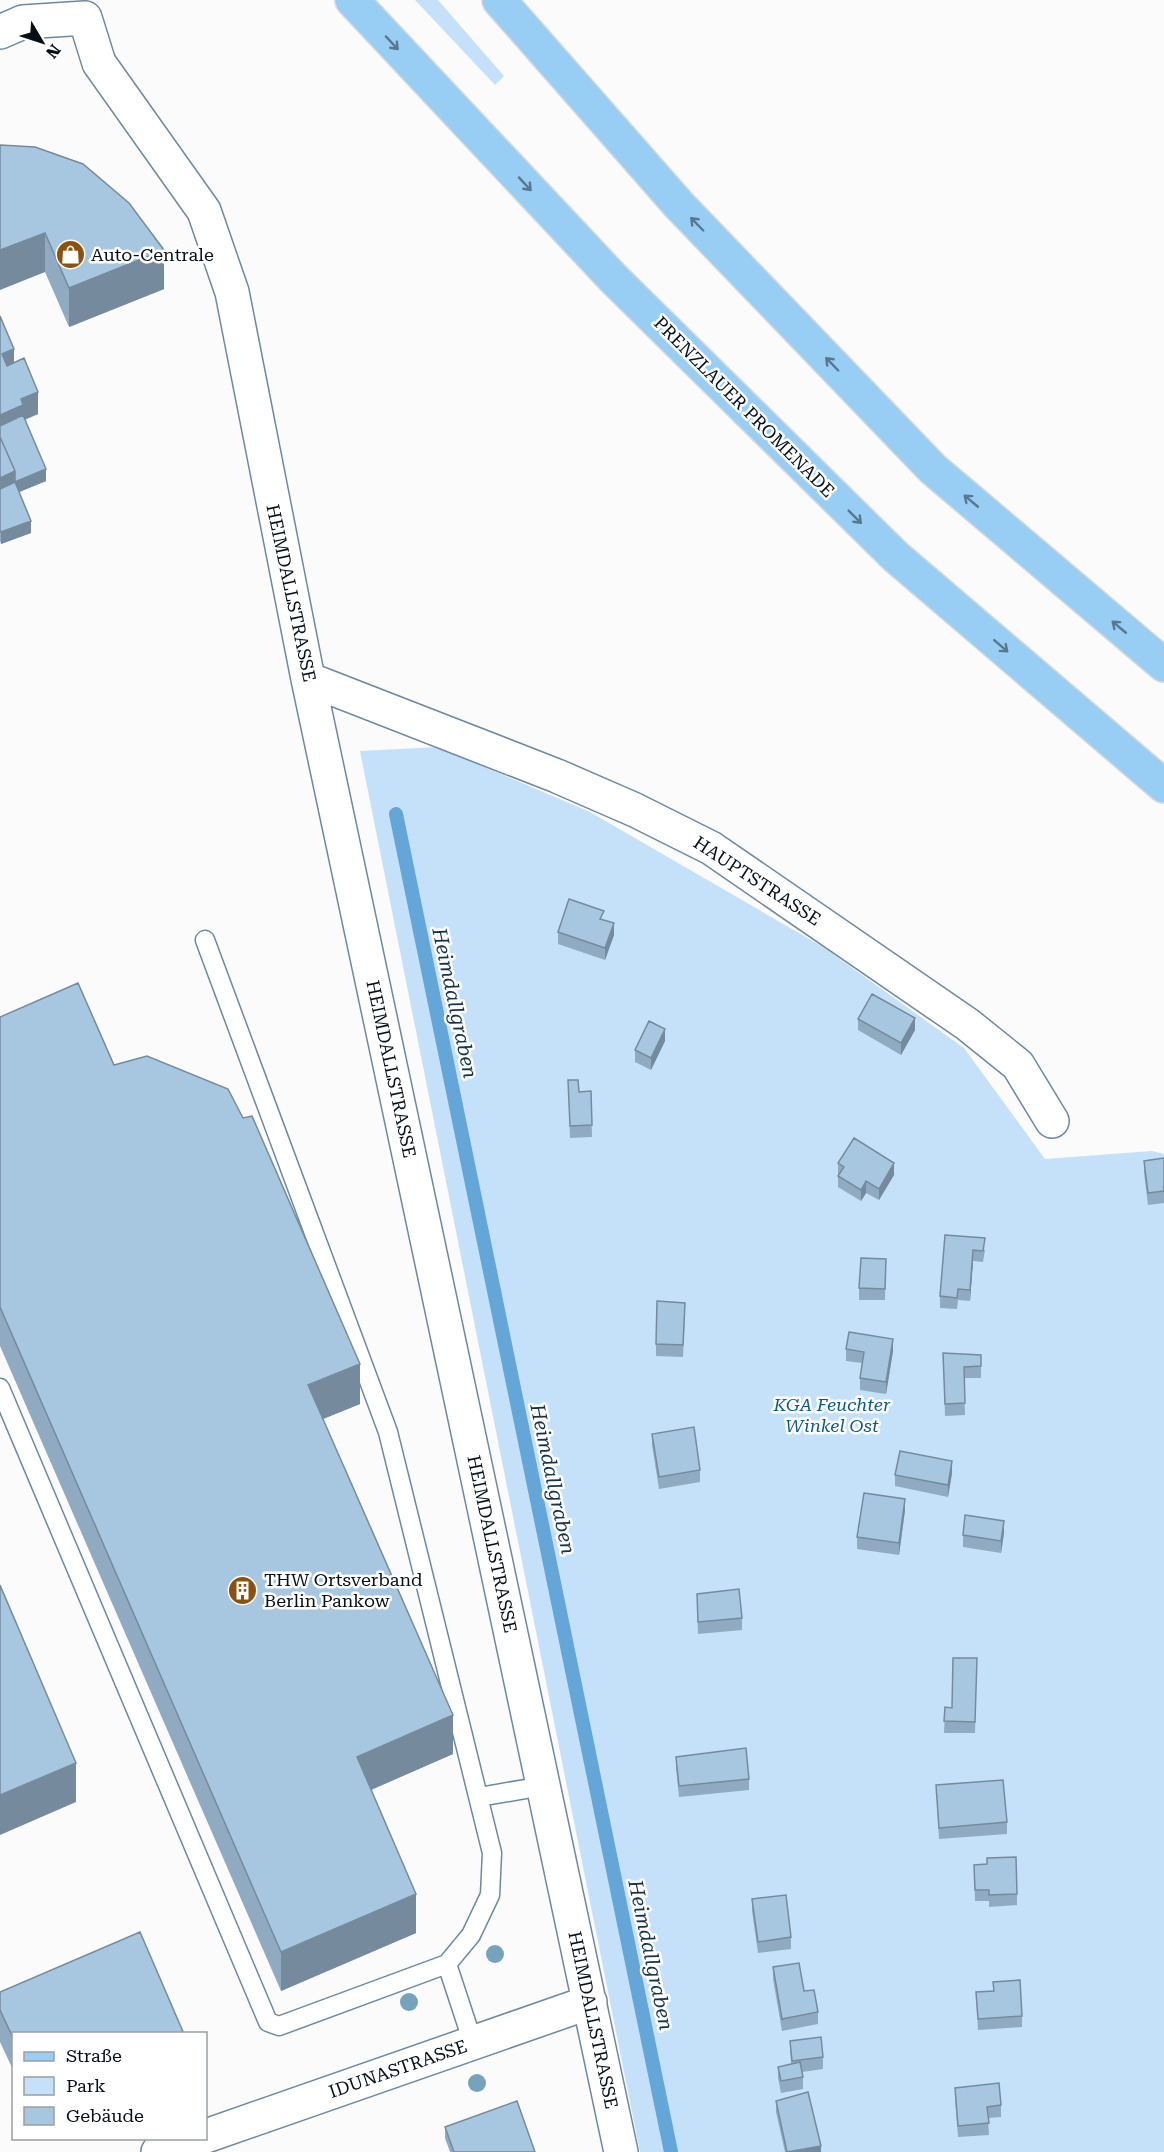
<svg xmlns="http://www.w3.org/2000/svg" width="1164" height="2152" viewBox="0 0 1164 2152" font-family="'Roboto Serif',serif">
  <rect width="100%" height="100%" fill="#fbfbfb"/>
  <path fill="#c4e1f9" d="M415,0H438L504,76L495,85Z
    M438,747L590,812L823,947L964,1048L1045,1159L1152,1151L1164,1154V2152H640L360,751Z"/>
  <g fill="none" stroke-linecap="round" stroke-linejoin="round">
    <path stroke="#64a6d7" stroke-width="14" d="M396,814L671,2152"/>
    <defs>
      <path id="service" d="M205,940L388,1432L492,1853L490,1895L471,1935L447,1964
        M0,1388L268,2022L279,2026L447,1964L473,2043
        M479,1797L543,1786"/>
      <path id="minor" d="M85,18L99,63L204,211L232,292L308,679L621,2152
        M0,32L23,22L85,18
        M308,679L557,776L635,810L711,848L967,1024L1018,1065L1052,1121
        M206,2136L590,2002
        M158,2152L197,2138"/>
      <path id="primary" d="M352,0L613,278L895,556L1164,786
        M499,0L679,205L933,469L1164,665"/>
    </defs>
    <use href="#service" stroke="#6c89a1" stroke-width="21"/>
    <use href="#minor" stroke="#6c89a1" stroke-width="36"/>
    <use href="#primary" stroke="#d7d9da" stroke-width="36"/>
    <use href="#service" stroke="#fff" stroke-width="18"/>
    <use href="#minor" stroke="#fff" stroke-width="33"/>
    <use href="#primary" stroke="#98cef4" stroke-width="33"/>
  </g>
  <g fill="#76a2bc">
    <circle cx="495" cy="1954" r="9"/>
    <circle cx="409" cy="2002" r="9"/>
    <circle cx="477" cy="2083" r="9"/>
  </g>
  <path fill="#90abc1" d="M0,145L164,289L69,327L45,272Z
    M0,316L14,363L38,414L25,420L46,481L19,492L31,533L1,544L0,541Z
    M558,932L614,935L605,960L558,944Z
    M0,1017L114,1065L360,1404L323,1419L453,1754L371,1790L416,1933L281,1991L0,1346Z
    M858,1019L915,1030L901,1055L858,1030Z
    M665,1041L651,1070L635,1062V1050Z
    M568,1080L579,1092L591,1091L592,1137L570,1138Z
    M1164,1158V1203L1148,1205L1144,1173V1161Z
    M838,1163L894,1175L879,1200L866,1193L861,1201L838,1187Z
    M945,1235L985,1250L983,1262L973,1261L970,1301L958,1300L957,1309L940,1308V1296Z
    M886,1259L885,1300H859V1288Z
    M685,1314L683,1357L656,1356V1344Z
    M846,1349L893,1351L886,1394L860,1390V1378L862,1363L846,1361Z
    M943,1353L981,1366V1378H964L965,1415L945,1416Z
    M652,1434L700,1470V1482L659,1489L652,1445Z
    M952,1473L948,1497L895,1486V1475Z
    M905,1510L899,1555L857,1549V1537Z
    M1004,1533L1001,1553L963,1547V1535Z
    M697,1594L742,1618V1630L698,1634Z
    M977,1658L975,1733H944L945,1707L952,1708Z
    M676,1757L749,1779V1790L679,1797L676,1768Z
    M936,1785L1007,1822V1834L939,1839Z
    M974,1865L1017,1894V1905L989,1907V1901H975Z
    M752,1899L791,1937V1949L758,1953L752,1911Z
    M773,1967L804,1991L818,2012V2024L782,2031L773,1979Z
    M993,1982L1022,2016V2027L978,2030L976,1992L993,1991Z
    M0,1992L14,2034V2072L0,2042Z
    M790,2041L823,2057V2069L802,2072L803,2077V2089L781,2093L778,2078V2067L791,2064Z
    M955,2088L1001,2105V2117L988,2118L989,2135L958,2137L955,2099Z
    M776,2101L821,2152H785L776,2112Z
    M445,2127L535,2152H450L445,2138Z"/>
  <path fill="#758b9d" d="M45,233V272L0,290V250Z
    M164,250V289L69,327V288Z
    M14,349V372L2,377V354Z
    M38,392V414L23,420L0,437V415L21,399Z
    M46,469V481L0,500V478L15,471Z
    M31,521V533L1,544V532Z
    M614,923V935L605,960V948Z
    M915,1018V1030L901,1055V1043Z
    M665,1029V1041L651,1070V1058Z
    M894,1163V1175L879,1200V1189Z
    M866,1181V1193L861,1201V1190Z
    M973,1250V1261L970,1301V1290Z
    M893,1339V1351L886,1394V1382Z
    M360,1364V1404L308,1425V1385Z
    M952,1461V1473L948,1497V1485Z
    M905,1499V1510L899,1555V1543Z
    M1004,1521V1533L1001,1553V1541Z
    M453,1715V1754L357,1796V1757Z
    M76,1763V1802L0,1835V1795Z
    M416,1894V1933L281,1991V1952Z
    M821,2146V2152H791Z"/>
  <path fill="#a7c7e0" stroke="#758b9d" stroke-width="1.5" d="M0,145L35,147L83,164L129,203L164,250L69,288L45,233L0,250Z
    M0,316L14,349L2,354L7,366L24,358L38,392L21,399L23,405L0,415Z
    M23,415L46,469L15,482V471L0,437V426Z
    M0,437L15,471L0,478Z
    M15,482L31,521L1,532L0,530V489Z
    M569,899L604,911L600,919L614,923L605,948L558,932Z
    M78,983L114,1065L147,1056L228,1089L243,1118L252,1116L360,1364L308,1385L453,1715L357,1757L416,1894L281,1952L0,1307V1017Z
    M872,994L915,1018L901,1043L858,1019Z
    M649,1021L665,1029L651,1058L635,1050Z
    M568,1080H578L579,1092L591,1091L592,1125L570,1126Z
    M854,1138L894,1163L879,1189L866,1181L861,1190L838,1176L844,1167L838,1163Z
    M1164,1158V1191L1148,1193L1144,1161Z
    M945,1235L985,1238L983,1251L973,1250L970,1290L958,1289L957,1298L940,1296Z
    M861,1258L886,1259L885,1289L859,1288Z
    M657,1301L685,1303L683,1345L656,1344Z
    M849,1332L893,1339L886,1382L860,1378L864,1352L846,1349Z
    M943,1353L981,1355V1366L964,1367L965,1403L945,1404Z
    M694,1427L700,1470L659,1477L652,1434Z
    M900,1451L952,1461L948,1485L895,1475Z
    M864,1493L905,1499L899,1543L857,1537Z
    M965,1515L1004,1521L1001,1541L963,1535Z
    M0,1585L76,1763L0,1795Z
    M739,1589L742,1618L698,1622L697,1594Z
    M953,1658H977L975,1722L944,1721L945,1707L952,1708Z
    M746,1748L749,1779L679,1786L676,1757Z
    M1003,1780L1007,1822L939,1828L936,1785Z
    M1016,1857L1017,1894L989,1895V1890H975L974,1865L987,1864V1858Z
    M786,1895L791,1937L758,1942L752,1899Z
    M140,1932L184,2034H14V2040L0,2010V1992Z
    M799,1963L804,1991L814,1990L818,2012L782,2019L773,1967Z
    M1020,1980L1022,2016L978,2019L976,1992L994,1991L993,1982Z
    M821,2037L823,2057L792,2061L790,2041Z
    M800,2062L803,2077L781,2081L778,2067Z
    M999,2083L1001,2105L987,2107L989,2123L958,2126L955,2088Z
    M808,2092L821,2146L787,2152L776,2101Z
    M517,2101L535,2152H454L445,2127Z"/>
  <defs><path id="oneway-shaft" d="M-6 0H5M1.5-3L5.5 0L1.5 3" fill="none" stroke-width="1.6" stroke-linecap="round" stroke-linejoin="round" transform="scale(1.5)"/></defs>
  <g stroke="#567891">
    <use href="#oneway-shaft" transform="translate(392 43) rotate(47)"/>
    <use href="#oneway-shaft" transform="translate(525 184) rotate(47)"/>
    <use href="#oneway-shaft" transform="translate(697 224) rotate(-134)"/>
    <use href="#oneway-shaft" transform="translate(832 364) rotate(-134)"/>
    <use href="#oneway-shaft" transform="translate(971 501) rotate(-140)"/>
    <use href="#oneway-shaft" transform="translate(855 517) rotate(45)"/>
    <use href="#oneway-shaft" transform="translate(1119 627) rotate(-140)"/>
    <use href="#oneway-shaft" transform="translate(1001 646) rotate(41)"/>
  </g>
  <defs>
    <symbol id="shop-disc" viewBox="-11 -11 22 22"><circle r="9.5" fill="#8c520d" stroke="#fff"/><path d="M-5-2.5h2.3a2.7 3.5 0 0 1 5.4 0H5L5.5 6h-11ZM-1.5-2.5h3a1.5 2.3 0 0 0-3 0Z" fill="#fff"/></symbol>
    <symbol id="building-disc" viewBox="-11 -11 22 22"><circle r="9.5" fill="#8c520d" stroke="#fff"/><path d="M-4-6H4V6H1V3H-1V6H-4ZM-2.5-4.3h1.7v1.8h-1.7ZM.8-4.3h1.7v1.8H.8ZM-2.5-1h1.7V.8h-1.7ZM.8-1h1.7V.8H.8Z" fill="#fff"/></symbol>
  </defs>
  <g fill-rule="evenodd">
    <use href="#shop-disc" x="54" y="238" width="33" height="33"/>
    <use href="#building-disc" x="226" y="1574" width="33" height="33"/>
  </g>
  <g text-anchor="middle" stroke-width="5" stroke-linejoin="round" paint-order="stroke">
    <g font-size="18" fill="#050f17" stroke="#fff" text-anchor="start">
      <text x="91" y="261">Auto-Centrale</text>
      <text x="264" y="1586">THW Ortsverband<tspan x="264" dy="21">Berlin Pankow</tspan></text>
    </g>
    <g font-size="18" fill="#050f17" stroke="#fff">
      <text transform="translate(744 407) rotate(45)" y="6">PRENZLAUER PROMENADE</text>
      <text transform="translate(291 593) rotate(78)" y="6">HEIMDALLSTRASSE</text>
      <text transform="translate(757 881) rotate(33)" y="6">HAUPTSTRASSE</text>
      <text transform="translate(391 1069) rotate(78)" y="6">HEIMDALLSTRASSE</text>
      <text transform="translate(492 1544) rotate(78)" y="6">HEIMDALLSTRASSE</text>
      <text transform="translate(593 2020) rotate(78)" y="6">HEIMDALLSTRASSE</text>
      <text transform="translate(398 2069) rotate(-19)" y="6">IDUNASTRASSE</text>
    </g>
    <g font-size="18" font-style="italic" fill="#0a5a89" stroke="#fff">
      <text x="832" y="1411">KGA Feuchter<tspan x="832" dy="21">Winkel Ost</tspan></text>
    </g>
    <g font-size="20" font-style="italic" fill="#153247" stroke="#fff">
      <text transform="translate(455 1003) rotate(78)" y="7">Heimdallgraben</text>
      <text transform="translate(553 1479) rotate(78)" y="7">Heimdallgraben</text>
      <text transform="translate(651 1955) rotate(78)" y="7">Heimdallgraben</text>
    </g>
  </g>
  <rect x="12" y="2032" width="195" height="108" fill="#ffffff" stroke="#9b9fa2" stroke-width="1.5"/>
  <rect x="24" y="2052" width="30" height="9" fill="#98cef4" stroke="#9b9fa2" stroke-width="1.5"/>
  <text x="66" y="2062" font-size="18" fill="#050f17">Straße</text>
  <rect x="24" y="2077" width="30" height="18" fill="#c4e1f9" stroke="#9b9fa2" stroke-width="1.5"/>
  <text x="66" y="2092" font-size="18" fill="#050f17">Park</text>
  <rect x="24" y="2107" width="30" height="18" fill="#a7c7e0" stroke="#9b9fa2" stroke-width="1.5"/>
  <text x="66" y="2122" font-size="18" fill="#050f17">Gebäude</text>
  <g transform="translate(42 42) rotate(129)" stroke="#ffffff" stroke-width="4.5" paint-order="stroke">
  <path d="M0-4.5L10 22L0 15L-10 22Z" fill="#050f17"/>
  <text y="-9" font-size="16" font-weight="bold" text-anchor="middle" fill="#050f17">N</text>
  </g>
</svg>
